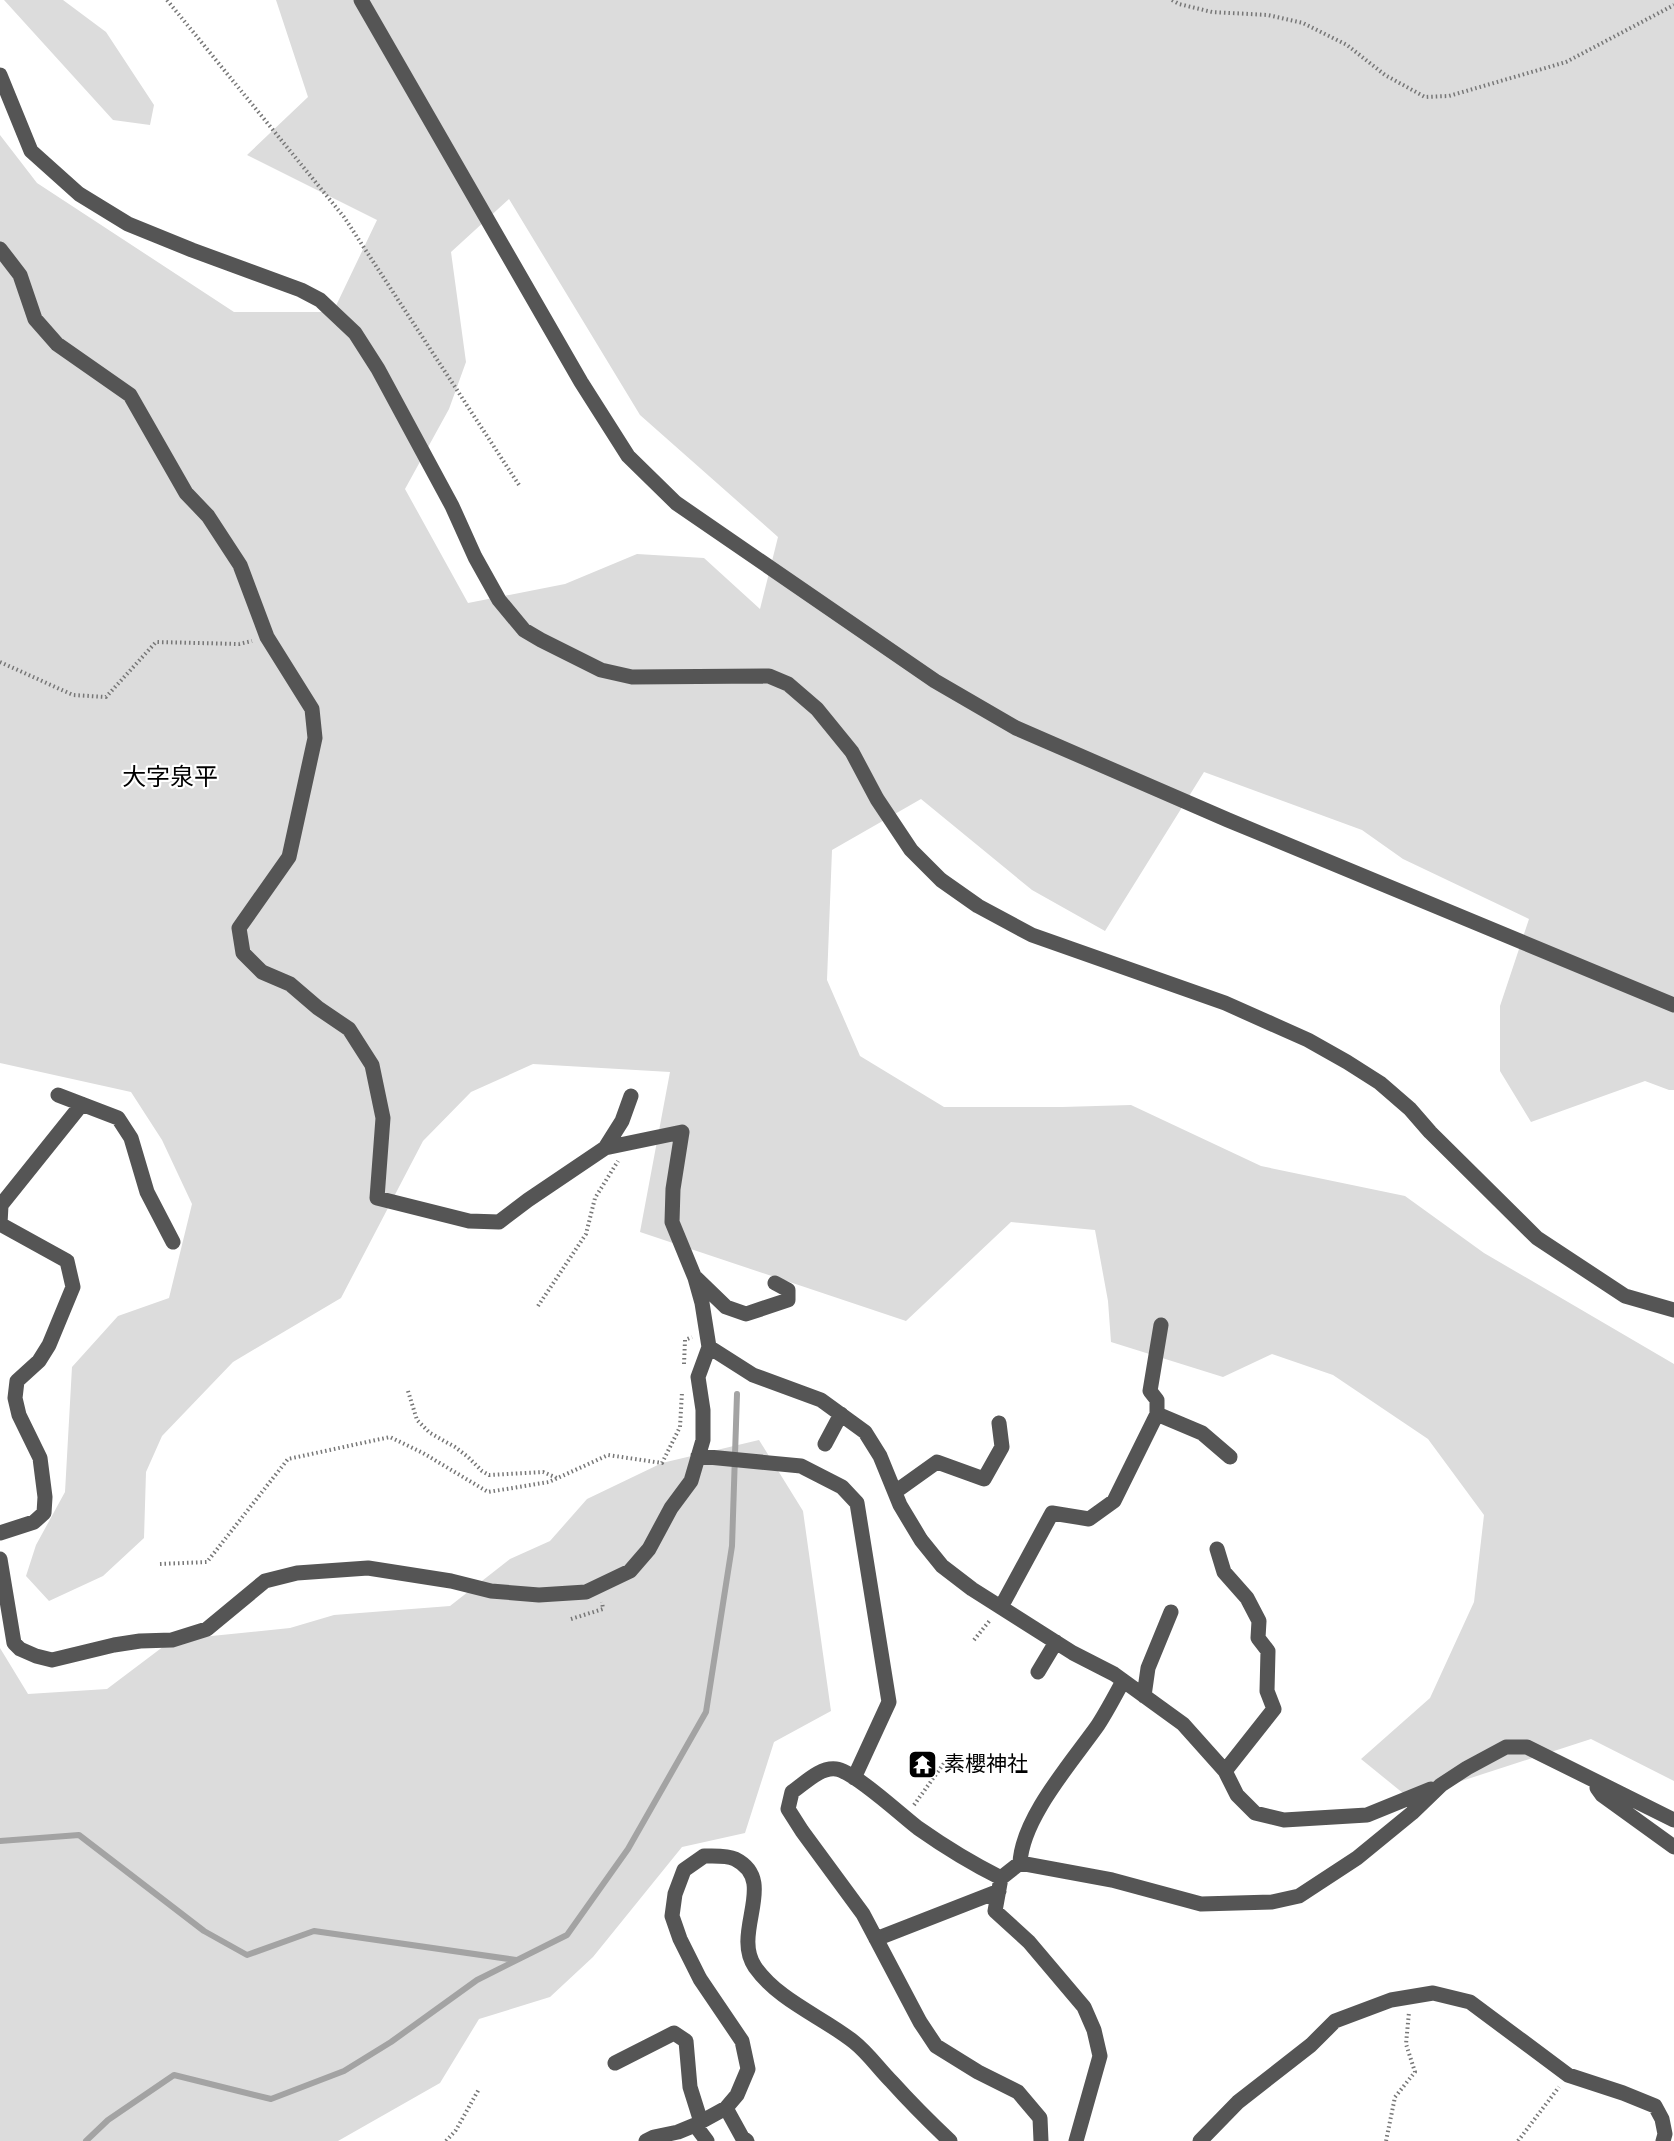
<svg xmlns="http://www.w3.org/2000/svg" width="1674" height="2141" viewBox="0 0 1674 2141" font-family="Signika,'Noto Sans JP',sans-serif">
  <rect width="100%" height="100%" fill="#fff"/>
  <path fill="#dcdcdc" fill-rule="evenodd" d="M4,0H63L106,32L154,105L150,125L113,120Z
    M276,0H1674V1090H1669L1645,1081L1531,1122L1500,1071V1006L1529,919L1403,859L1362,830L1204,772L1105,931L1032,890L921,799L832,850L827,980L860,1056L944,1107H1062L1131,1105L1261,1166L1405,1196L1484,1253L1674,1364V1781L1591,1739L1409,1798L1361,1759L1430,1698L1474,1602L1484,1515L1428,1439L1333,1375L1272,1354L1223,1377L1111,1342L1108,1301L1095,1230L1011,1222L906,1321L640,1232L670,1072L533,1064L471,1092L423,1141L341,1298L233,1362L162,1436L146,1472L144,1538L103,1576L49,1601L26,1576L36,1545L65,1492L72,1367L118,1316L169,1298L192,1204L162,1140L131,1092L0,1063V135L37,183L234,312H333L377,220L247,155L308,97ZM509,199L640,415L778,537L760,609L704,558L637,554L565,584L468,603L405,489L449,409L466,362L451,252Z
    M759,1440L803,1511L831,1711L774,1742L745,1833L682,1847L593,1957L550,1997L479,2019L440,2083L338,2141H0V1648L28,1694L107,1689L172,1640L290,1628L334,1615L450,1606L510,1559L550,1541L587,1499L662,1463Z"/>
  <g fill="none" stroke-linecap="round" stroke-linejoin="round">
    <path stroke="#a3a3a3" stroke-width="6" d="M0,1841L79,1835L204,1931L247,1955L314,1931L516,1960
      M86,2141L108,2120L174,2075L271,2099L344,2071L391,2042L477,1980L567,1935L628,1849L706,1712L732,1546L737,1394"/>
    <path stroke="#777" stroke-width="4" stroke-dasharray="1.5 3" stroke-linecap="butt" d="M167,0L344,217L519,485
      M1172,0L1179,4L1212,12L1268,15L1303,23L1347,45L1385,75L1425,97L1449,96L1566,62L1674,5
      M0,662L73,695L106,697L156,642L239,644L252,641
      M538,1306L586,1234L595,1198L618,1161
      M684,1364L685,1340L692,1337
      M408,1391L417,1420L430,1433L455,1447L468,1457L482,1471L489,1475L543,1472L557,1478
      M160,1564L207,1562L288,1459L390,1437L423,1453L488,1492L549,1482L608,1455L662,1463L680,1427L682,1392
      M571,1619L603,1609L602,1602
      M974,1640L991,1619
      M914,1805L947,1759
      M446,2141L456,2130L479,2089
      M1386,2141L1395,2097L1415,2072L1406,2044L1409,2012
      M1518,2141L1559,2087"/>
    <path stroke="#555" stroke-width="15" d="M361,0L581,382L628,456L676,503L935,681L1016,728L1228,820L1674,1005
      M0,75L31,151L79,194L128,224L192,250L301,290L320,300L355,333L378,369L452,506L475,557L499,600L524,630L541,640L601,670L632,677L769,676L788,684L817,709L852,752L877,799L911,850L941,880L978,906L1032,935L1225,1003L1308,1040L1347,1062L1380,1083L1410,1109L1430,1132L1537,1238L1625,1296L1674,1310
      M0,249L20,275L35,319L57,344L130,395L186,493L208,516L240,565L267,637L312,709L315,738L289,857L239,928L243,953L262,972L290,984L318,1008L349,1029L372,1065L383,1118L377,1198L469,1221L499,1222L528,1200L605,1148L682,1132L673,1189L672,1222L695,1278L702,1303L709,1347L698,1377L703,1410V1440L691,1481L671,1508L649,1549L630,1571L586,1592L539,1595L491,1591L451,1581L368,1568L297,1573L265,1581L207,1629L172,1640L140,1641L114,1645L52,1660L36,1656L20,1649L14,1643L0,1559
      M58,1095L118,1118L131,1138L147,1192L173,1242
      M605,1148L622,1121L631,1096
      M696,1278L726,1307L746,1314L788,1300V1290L775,1283
      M709,1347L753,1375L821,1400L865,1432L880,1456L900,1505L921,1540L942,1566L972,1589L1073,1653L1114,1674L1183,1724L1225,1771L1237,1795L1255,1813L1284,1820L1367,1815L1431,1789
      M1157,1414V1400L1150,1391L1161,1325
      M825,1444L841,1414
      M698,1456L801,1466L842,1487L857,1503L889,1702L854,1778
      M895,1492L937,1462L984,1479L1002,1447L999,1423
      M0,1533L34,1522L44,1513L45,1497L40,1458L19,1415L15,1398L17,1381L39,1361L49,1345L73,1287L67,1261L0,1224L1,1205L82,1104
      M1217,1549L1224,1572L1247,1598L1259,1621L1258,1638L1268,1651L1267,1691L1274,1709L1225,1771
      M1001,1607L1052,1513L1089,1519L1114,1501L1157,1414L1202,1433L1230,1457
      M1038,1672L1056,1642
      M1144,1696L1148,1668L1171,1612
      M1597,1788L1602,1795L1674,1847
      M1020,1863C1022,1818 1072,1762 1098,1725C1107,1711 1115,1696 1123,1681
      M1001,1878L995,1911L1029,1942L1084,2007L1094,2030L1100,2056L1076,2141
      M876,1939L999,1891
      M615,2063L674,2033L686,2041L690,2087L701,2122
      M726,2108L742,2137L747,2141
      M695,2125L707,2141
      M646,2141L654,2137L678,2132L695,2125L726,2108L737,2095L748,2069L742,2041L700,1979L680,1939L672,1916L675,1894L684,1870L704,1856C713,1856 727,1855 735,1859C779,1881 731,1932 755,1967C779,2001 823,2017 854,2042C868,2053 879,2069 892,2082C910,2102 930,2122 950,2141
      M1041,2141L1040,2118L1018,2092L978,2072L936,2046L920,2022L863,1914L802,1831L788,1809L792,1792C805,1783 820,1767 836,1769C854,1771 902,1816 918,1828C945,1847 971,1863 1001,1878L1020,1863L1112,1880L1201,1904L1272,1902L1299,1896L1357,1858L1412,1813L1441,1785L1467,1768L1506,1747H1527L1674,1820
      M1200,2141L1238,2102L1311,2045L1335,2021L1391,2000L1433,1993L1470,2002L1568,2075L1623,2093L1655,2106L1662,2119L1665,2134L1663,2141"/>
  </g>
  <defs>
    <symbol id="temple-square" viewBox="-11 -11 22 22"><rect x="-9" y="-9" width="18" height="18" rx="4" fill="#000" stroke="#fff"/><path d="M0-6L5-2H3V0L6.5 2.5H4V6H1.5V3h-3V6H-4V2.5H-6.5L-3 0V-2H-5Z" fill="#fff"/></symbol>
  </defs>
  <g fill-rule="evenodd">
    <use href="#temple-square" x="906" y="1748" width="33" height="33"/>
  </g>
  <g text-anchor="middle" stroke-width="4.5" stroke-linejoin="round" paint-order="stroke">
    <g font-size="21" fill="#000" stroke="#fff" text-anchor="start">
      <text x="944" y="1771">素櫻神社</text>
    </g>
    <g font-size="24" fill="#000" stroke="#fff">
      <text x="170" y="785">大字泉平</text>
    </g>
  </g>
</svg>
